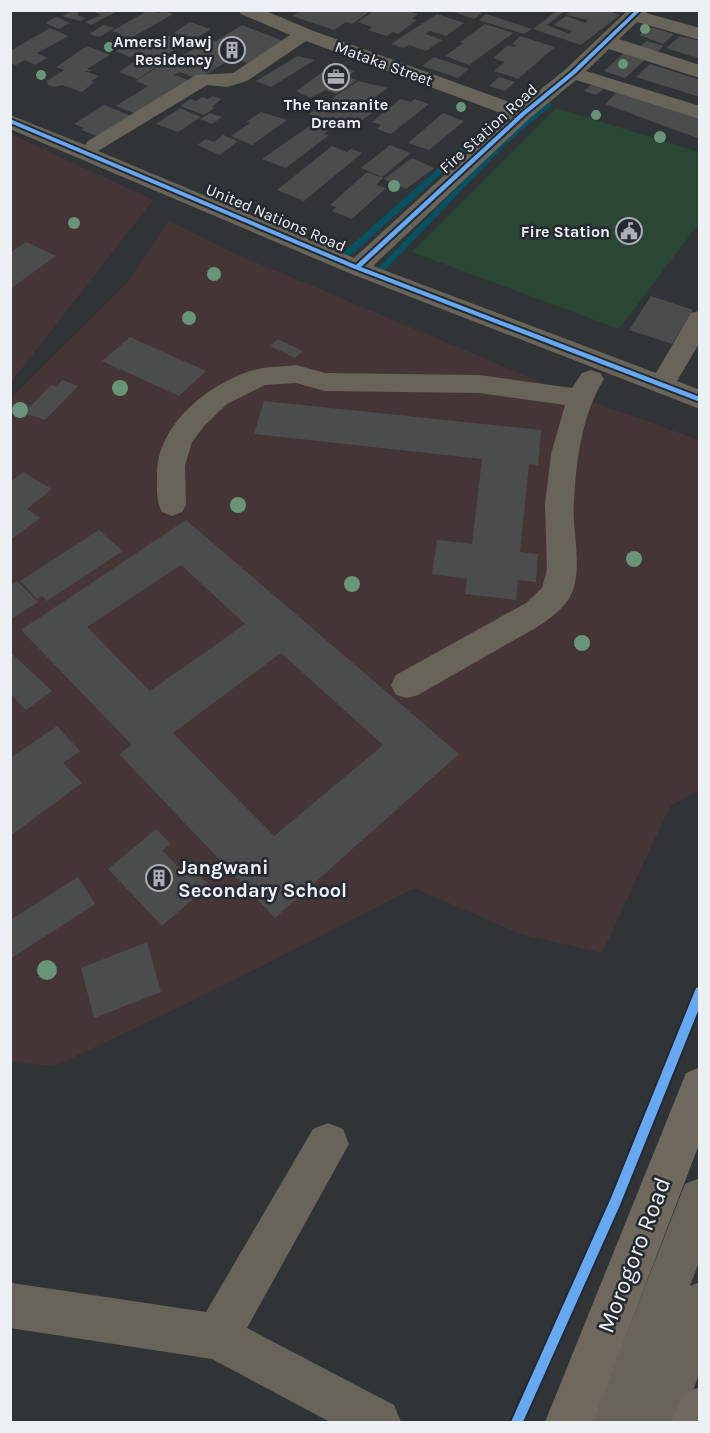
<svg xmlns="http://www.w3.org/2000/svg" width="710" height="1433" viewBox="0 0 710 1433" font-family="Karla,sans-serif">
  <rect width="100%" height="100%" fill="#313437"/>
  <path fill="#463537" d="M11,134L153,200L11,382Z
    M169,221L236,254L559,390L699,440V790L670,806L602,953L521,934L414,888L211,992L55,1066L11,1062V398L128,282Z"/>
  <path fill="#294734" d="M556,108L699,152V223L619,329L412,252Z"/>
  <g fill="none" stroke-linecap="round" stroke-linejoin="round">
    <path fill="#065262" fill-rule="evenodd" d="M531,86H535L551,104V106L507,143L385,270L378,268L503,141L545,105L533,91L350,256H344V252Z"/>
  </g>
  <path fill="#4b4c4c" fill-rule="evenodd" d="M90,10L108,11L119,10L91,25L85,22L101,15Z
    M149,10L159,13L164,11L173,14L126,41L116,37L121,34L112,31Z
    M301,10H372L352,24L346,22L334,30L292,16Z
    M375,10H414L412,12L418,14L412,19L417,20L398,34L392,32L387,36L368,30L372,27L358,22Z
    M448,10H473L482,13L474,19Z
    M558,10H566L547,25L569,34L572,31L554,25L566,16L585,23L588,20L566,15L571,10H607L620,15L581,45L533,29Z
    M72,11L79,13L77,15L85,18L80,21L62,16Z
    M437,14L464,23L446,36L430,31L425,34L442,40L426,51L409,45L403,48L391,44Z
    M486,14L532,29L524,34L479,20Z
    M56,17L70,23L59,29L45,23Z
    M190,22L211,29L195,39L174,33Z
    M485,24L513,33L469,65L445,56L463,43L460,42Z
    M104,25L114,28L100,37L89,34Z
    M242,25L286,42L250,64L233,58L198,79L180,72L174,75L188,80L136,114L116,106L148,86L136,81L159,66L166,68L163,67L165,66H162L135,55L130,57L115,51L141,40L150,44L166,35L190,41L164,56L166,57L162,59L170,63L210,39L216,41Z
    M650,27L674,34L663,44L639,35Z
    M50,28L69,36L37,53L47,58L35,65L25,60L16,65L10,63V51Z
    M520,36L555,47L518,79L494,71L505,62L493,58L508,45L514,47L516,45L512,44Z
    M680,36L700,41V59L666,48Z
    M647,41L664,46L655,54L638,48Z
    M87,46L110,55L87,69L92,71H85L99,76L91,81L94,82L82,92L62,85L54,87L48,85L47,81L64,70L56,67Z
    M624,53L645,60L625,78L604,71Z
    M298,56L315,60L271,87L256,81Z
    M434,57L469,69L458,78L422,66Z
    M138,59L157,66L138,79L119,72Z
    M334,64L355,71L347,76L357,80L337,94L326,90L310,98L296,91Z
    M650,64L700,80V97L636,77Z
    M499,77L515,82L505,91L489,86Z
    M358,81L388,88L375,97L380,99L376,102L383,105L358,123L352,121L349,123L333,117L327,121L309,114Z
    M591,85L604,89L596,95L584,91Z
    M620,89L700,118V139L605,104Z
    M213,96L221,99L212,107L215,108L204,115L180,106L191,99L196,101L202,97L208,99Z
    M400,99L411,102L415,99L429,104L391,134L377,129L381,125L372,122Z
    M104,105L131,116L102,138L81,130L84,128L74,124Z
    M180,108L201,117L178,132L156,124Z
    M261,112L287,120L252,145L231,136L250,123L246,122Z
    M210,113L222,117L212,124L200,119Z
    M443,113L464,121L429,150L408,143Z
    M312,124L328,131L324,134L329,135L286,168L262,159Z
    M223,135L238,141L220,155L197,145L206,139L214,142Z
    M390,145L411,153L382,177L361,168Z
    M332,146L347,152L351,149L362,153L304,201L277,190Z
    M412,158L434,168L406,189L384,179Z
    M367,172L383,178L376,185L386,188L352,219L332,211L336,207L330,205Z
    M26,242L56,256L10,289V253Z
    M651,296L693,310L672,344L629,330Z
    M130,337L206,371L179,396L102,361Z
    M278,339L303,351L295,358L270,346Z
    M62,380L78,386L45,420L24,413L51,385L57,387Z
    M264,401L541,430L538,465L529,464L520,552L538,554L536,582L518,580L516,600L465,594L467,579L432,574L437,540L472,544L482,459L254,434Z
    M23,472L52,489L27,509L40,518L13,538L10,536V482Z
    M186,520L459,754L275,918L119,754L132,745L21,630ZM181,565L245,624L150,691L87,627ZM281,653L383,745L274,836L173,733Z
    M99,530L123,551L47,601L42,596L37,599L20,581Z
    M17,581L38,602L10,620V585Z
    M10,652L52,691L26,710L10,694Z
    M57,726L80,751L63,763L82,783L10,836V758Z
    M156,829L171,844L162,850L182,871L189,865L209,885L162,926L108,869Z
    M78,877L95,904L12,958L10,920Z
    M147,942L161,992L94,1018L81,968Z"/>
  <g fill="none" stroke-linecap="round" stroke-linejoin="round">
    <path fill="#696459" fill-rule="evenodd" d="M238,10H264L311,30L520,106L566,69L628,10H648L646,13L700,28V40L637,22L619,39L700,65V78L609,49L586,71L700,106V119L576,80L530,118L373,266L656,373L691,313L700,311V342L677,381L700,390V409L349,273L10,129V115L85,145L88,141L196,75L233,73L290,35L241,14ZM306,41L509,116L354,258L98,151L207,85L227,87L247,81Z
      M296,365L325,373L479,375L572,388L582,373L591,370L600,373L604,379C582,414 576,461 574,502C571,531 587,579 565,604C548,624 524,634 502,647C474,663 446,679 418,695L407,698L396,695L391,685L396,675L526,603L542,588L547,569L545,504L551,454L565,405L479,393L325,391L296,383L265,385L227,404L205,425L192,442L185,466L186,505L182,512L172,516L162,512C156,501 157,489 157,476C156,425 209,383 254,370C267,366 282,367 296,365Z
      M328,1123L343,1129L349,1144L247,1328L394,1405L401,1422H330L212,1359L10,1328L12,1283L206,1312L313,1129Z
      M700,1178V1259L690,1286L700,1282V1371L682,1422H592L685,1184Z"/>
    <path fill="#6e695c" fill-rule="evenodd" d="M700,1067V1142L593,1422H545L686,1073Z
      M700,1387V1422H671L683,1394Z"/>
    <defs>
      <path id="cycleway" d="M636,10H641L575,74L525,115L361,267L700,397V402L355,269L10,123V119L356,265L521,113L571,72Z
        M700,987V1006L620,1205L523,1422H511L611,1198L696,988Z"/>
    </defs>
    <use href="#cycleway" stroke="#242a30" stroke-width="4"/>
    <use href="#cycleway" fill="#66a8f1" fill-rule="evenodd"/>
  </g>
  <g fill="#68947a">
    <circle cx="645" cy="29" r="5"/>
    <circle cx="109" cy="47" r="5"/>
    <circle cx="623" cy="64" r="5"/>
    <circle cx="41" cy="75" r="5"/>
    <circle cx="461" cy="107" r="5"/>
    <circle cx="596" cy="115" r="5"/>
    <circle cx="660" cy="137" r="6"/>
    <circle cx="394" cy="186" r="6"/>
    <circle cx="74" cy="223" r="6"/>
    <circle cx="214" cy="274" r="7"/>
    <circle cx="189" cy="318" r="7"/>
    <circle cx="120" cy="388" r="8"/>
    <circle cx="20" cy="410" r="8"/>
    <circle cx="238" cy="505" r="8"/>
    <circle cx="634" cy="559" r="8"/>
    <circle cx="352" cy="584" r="8"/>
    <circle cx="582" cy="643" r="8"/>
    <circle cx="47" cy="970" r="10"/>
  </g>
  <defs>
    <symbol id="building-ring" viewBox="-11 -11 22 22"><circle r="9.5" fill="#242a30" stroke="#abaeb2" stroke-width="1.5"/><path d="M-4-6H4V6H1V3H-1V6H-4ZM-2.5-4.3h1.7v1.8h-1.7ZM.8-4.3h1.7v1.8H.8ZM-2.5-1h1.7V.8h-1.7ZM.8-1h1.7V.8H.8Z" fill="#abaeb2"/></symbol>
    <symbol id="office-ring" viewBox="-11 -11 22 22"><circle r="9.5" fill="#242a30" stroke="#abaeb2" stroke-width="1.5"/><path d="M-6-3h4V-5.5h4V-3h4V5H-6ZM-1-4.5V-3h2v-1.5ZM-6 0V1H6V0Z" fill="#abaeb2"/></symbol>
    <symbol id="civic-ring" viewBox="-11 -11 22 22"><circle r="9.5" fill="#242a30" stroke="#abaeb2" stroke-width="1.5"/><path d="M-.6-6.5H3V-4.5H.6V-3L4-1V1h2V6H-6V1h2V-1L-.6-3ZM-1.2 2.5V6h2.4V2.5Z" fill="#abaeb2"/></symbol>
  </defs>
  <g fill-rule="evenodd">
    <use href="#building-ring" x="217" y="35" width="30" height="30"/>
    <use href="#office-ring" x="321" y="62" width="30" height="30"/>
    <use href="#civic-ring" x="614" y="216" width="30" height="30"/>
    <use href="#building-ring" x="144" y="863" width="30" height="30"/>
  </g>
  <g text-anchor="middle" stroke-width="5" stroke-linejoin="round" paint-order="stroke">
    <g font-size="16" font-weight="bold" fill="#ecf0f4" stroke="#242a30" text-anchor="end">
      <text x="212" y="47">Amersi Mawj<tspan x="212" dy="18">Residency</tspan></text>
      <text x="336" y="110" text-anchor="middle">The Tanzanite<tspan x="336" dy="18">Dream</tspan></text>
      <text x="610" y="237">Fire Station</text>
    </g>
    <g font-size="16" fill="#ecf0f4" stroke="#242a30">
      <text transform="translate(384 63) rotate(20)" y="6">Mataka Street</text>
      <text transform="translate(488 128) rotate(-42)" y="6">Fire Station Road</text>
      <text transform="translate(276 217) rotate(23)" y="6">United Nations Road</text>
    </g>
    <g font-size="20" font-weight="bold" fill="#ecf0f4" stroke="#242a30" text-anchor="start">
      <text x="178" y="874">Jangwani<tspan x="178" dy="23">Secondary School</tspan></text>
    </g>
    <g font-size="24" fill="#ecf0f4" stroke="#242a30">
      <text transform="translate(634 1255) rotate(-69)" y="8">Morogoro Road</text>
    </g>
  </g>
  <rect width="710" height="1433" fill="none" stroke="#ecf0f4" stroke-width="24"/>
</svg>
